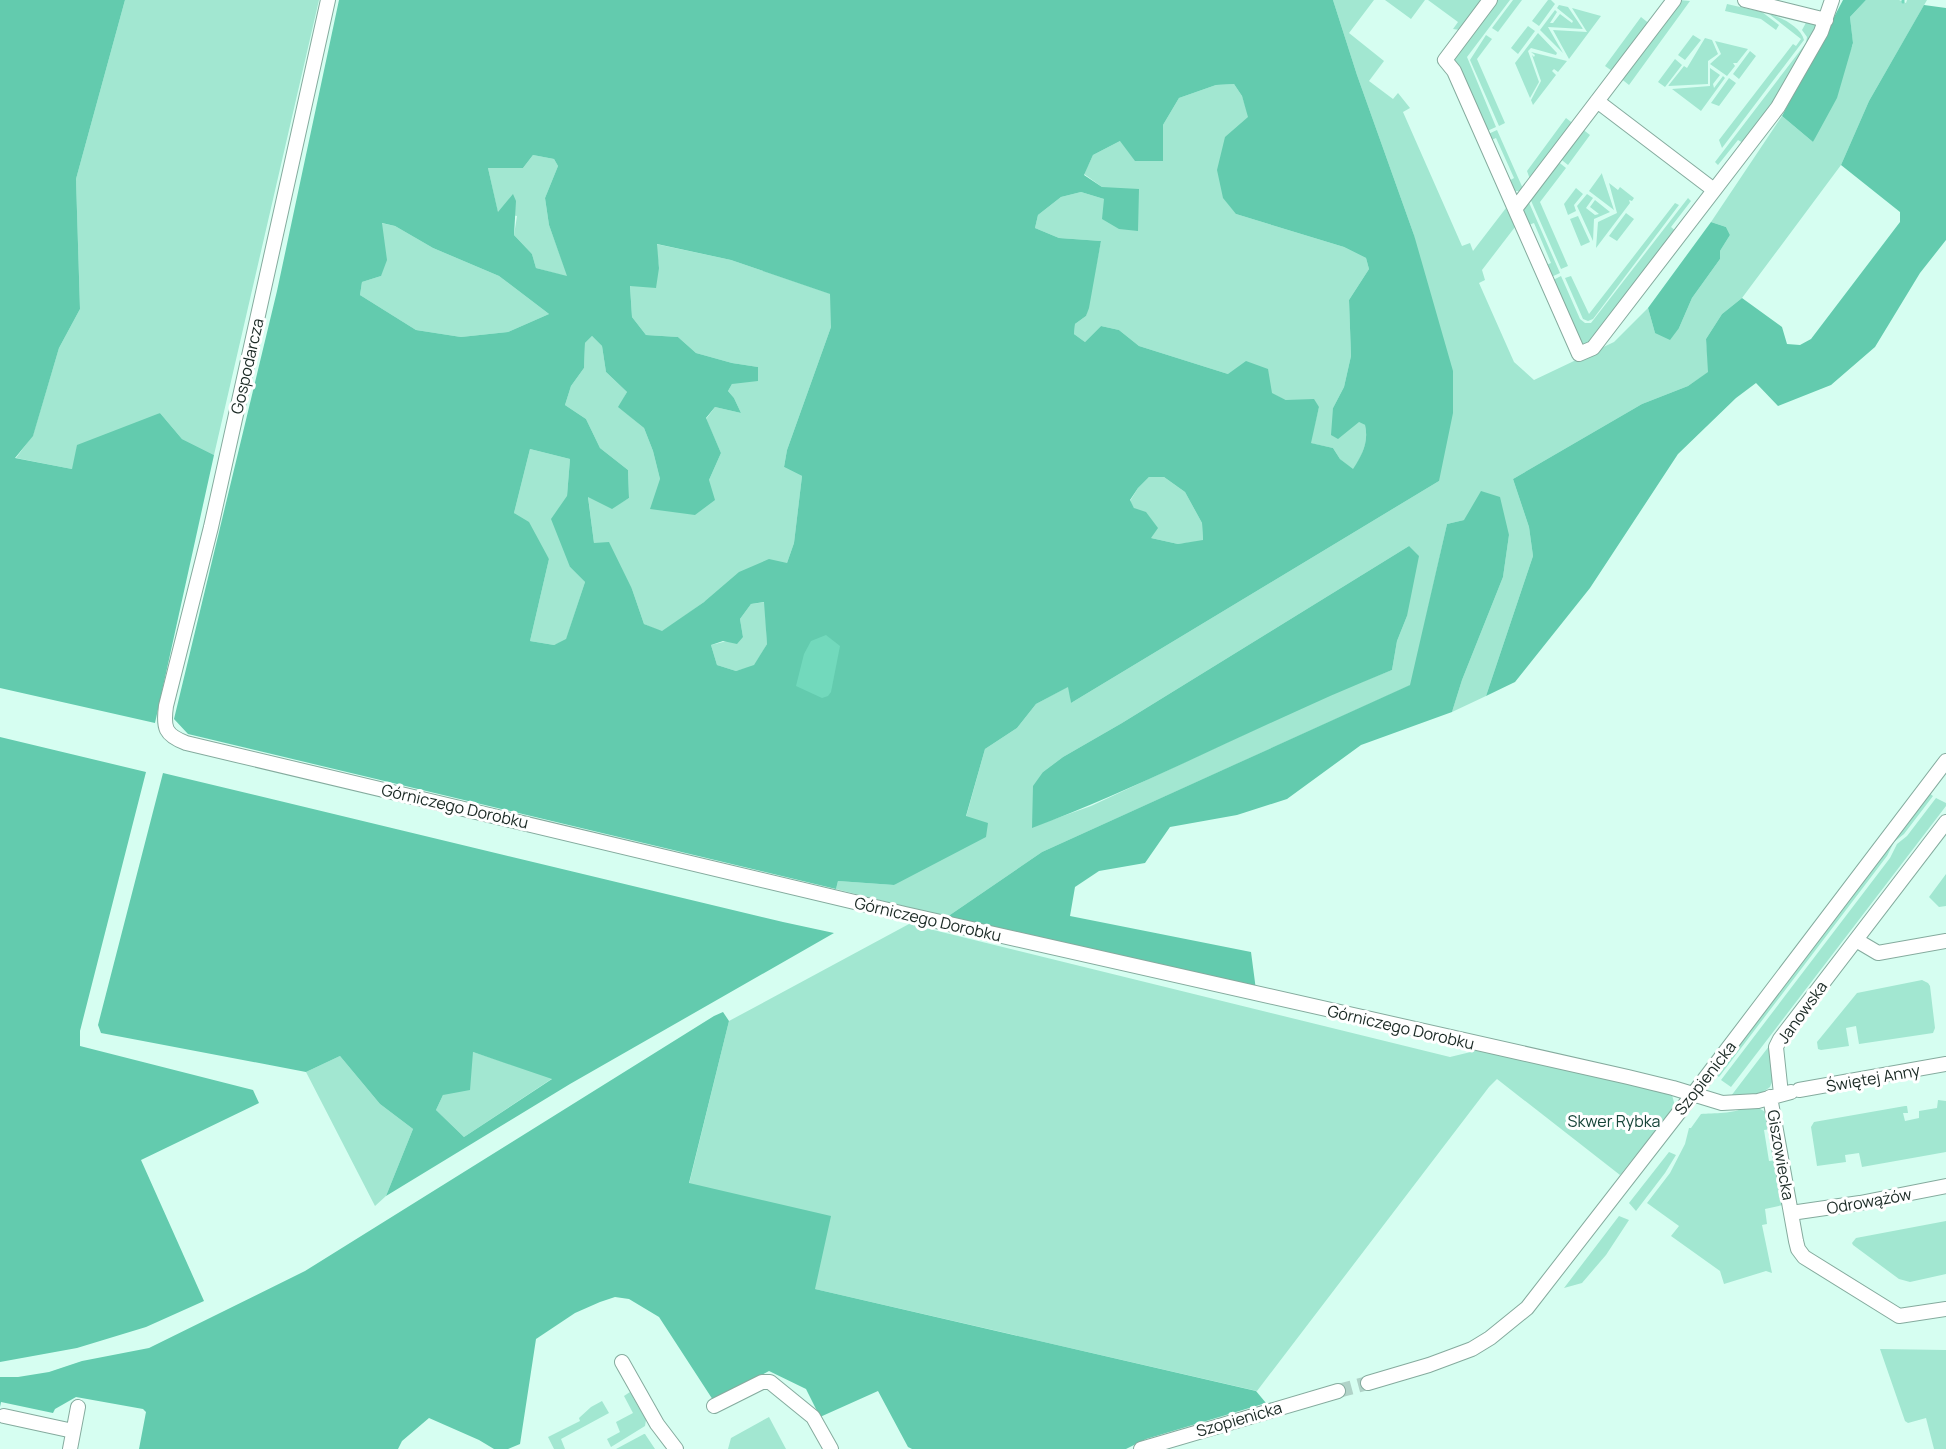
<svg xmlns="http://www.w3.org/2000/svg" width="1946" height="1449" viewBox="0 0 1946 1449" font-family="Manrope,sans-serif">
  <rect width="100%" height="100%" fill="#d6fef1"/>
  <path fill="#a2e7d1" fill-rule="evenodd" d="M125,0H319L214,455L182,439L160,413L72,469L16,458L33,435L59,348L80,309L76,179Z
    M1333,0H1374L1349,33L1384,61L1369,81L1393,99L1398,93L1410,108L1403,112L1462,246L1470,243L1473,251L1506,208L1515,227L1482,270L1485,280L1479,283L1514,362L1534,380L1614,342L1648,308L1655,333L1679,328L1692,298L1720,259V251L1730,235L1726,227L1711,222L1782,116L1813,142L1853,44L1850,17L1866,0H1899L1906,3L1907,0H1927L1869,101L1841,165L1742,298L1722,314L1706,339L1709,372L1688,386L1642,404L1513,479L1529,527L1533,556L1486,696L1452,712L1462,680L1503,577L1509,535L1464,520L1447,524L1411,685L1042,852L947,917L836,889L838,881L894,885L966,817L985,749L1017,728L1036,704L1069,686L1071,703L1439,481L1414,235L1357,75ZM1409,546L1407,616L1397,641L1392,670L1331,694L1091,806L1032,827L1043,772L1063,757L1122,723Z
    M1385,0H1425L1411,19Z
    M1428,0H1484L1460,30L1453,29L1458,22Z
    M1494,0H1510L1467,57L1496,127L1485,132L1453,59Z
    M1513,0H1522L1498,32L1492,28Z
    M1548,0H1551L1555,4L1539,26L1532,21Z
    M1679,0L1690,1L1629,85L1619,77Z
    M1727,4L1762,12L1779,25L1776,30L1761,19L1725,11Z
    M1559,5L1568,7L1583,29L1548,27L1563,53L1540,30L1555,10L1557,12L1550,23H1553L1560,14L1572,23L1573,21L1557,8Z
    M1572,8L1601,16L1569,59L1553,30L1587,32Z
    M1769,14C1781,17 1801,27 1804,40L1722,148L1719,140L1793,44L1796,46L1801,39Z
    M1641,17L1651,25L1615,73L1605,66Z
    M1808,19L1816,24L1818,27L1778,99L1745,144L1738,140L1718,165L1715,162L1806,43L1807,37L1802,30Z
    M1528,26L1535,31L1518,54L1511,48Z
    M1538,33L1557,53L1556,55L1531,48L1528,51L1539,82L1530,98L1515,63Z
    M1486,35L1492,39L1477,59L1505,123L1499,126L1470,60Z
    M1693,35L1701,40L1685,60L1678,55Z
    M1705,38L1712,40L1718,54L1708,61V84L1668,86L1684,66L1687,68Z
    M1715,41L1748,49L1737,63H1733L1735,66L1727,76L1710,64L1721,54Z
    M1750,51L1756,56L1739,79L1733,74Z
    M1531,52L1567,61L1558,72L1554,69L1552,71L1556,75L1533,105L1531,100L1541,81L1532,55L1534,57L1535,55Z
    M1675,59L1682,65L1665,87L1658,82Z
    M1710,68L1720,75L1713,84L1714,88L1723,76L1725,78L1701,111L1672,89L1710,86Z
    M1729,78L1736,83L1719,106L1711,103Z
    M1234,84L1242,96L1249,117L1236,214L1344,247L1366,258L1369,269L1349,300L1351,356L1344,387L1333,408L1365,425C1369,442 1362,456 1353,470L1340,459L1333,448L1310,443L1319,407L1286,400L1228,374L1139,346L1119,330L1101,326L1085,342L1074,334L1075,324L1086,316L1101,241L1059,238L1035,228L1038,215L1061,197L1081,192L1104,199L1119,229L1102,187L1084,174L1093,155L1120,141L1163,125L1179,98L1216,85Z
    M1566,118L1575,125L1531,182L1527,171Z
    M1581,128L1590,135L1568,165L1558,157Z
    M1497,130L1524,191H1513L1507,182L1514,178L1496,138L1489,141L1486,135Z
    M533,155L554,159L558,166L545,198L549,225L568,277L536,268L532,254L514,235L517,216L498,213L488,168H523Z
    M1556,160L1566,168L1540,202L1568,266L1561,269L1529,196Z
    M1602,173V174L1614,210L1589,191Z
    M1609,183L1618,190L1620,187L1634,198L1632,201L1629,200L1630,203L1596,248L1598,222L1617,213Z
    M1576,188L1583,194L1574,205L1576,211L1568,215L1564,204Z
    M1587,194L1593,198L1586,208L1595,215L1599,214L1590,207L1595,200L1610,212L1594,219L1593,241L1577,206Z
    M1527,198L1560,273L1549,278L1544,266L1551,263L1534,223L1526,226L1520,208Z
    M1688,198L1691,201L1671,227L1677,232L1588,346L1581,345L1551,281L1561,276L1580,319L1585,323H1591Z
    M1675,203L1679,205L1593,319L1588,321L1583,319L1565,278L1571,276L1589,314Z
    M1626,213L1634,219L1617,241L1609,236Z
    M1578,216L1590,242L1581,246L1570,219Z
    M381,223L395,226L433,248L499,276L549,314L508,332L461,337L416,330L360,295L362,282L381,276L383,241Z
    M656,244L731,260L831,294V327L787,450L784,467L802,476L794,543L787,563L704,602L662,632L644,624L632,589L594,543L588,496L612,508L629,498L628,470L600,448L586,419L565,405L571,386L584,368L585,343L592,336L602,346L606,372L627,392L619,407L644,428L653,451L660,479L709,480L721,453L706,419L715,407L741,413L734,398L728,391L732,384L758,367L732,363L696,353L678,337L646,335L632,317L630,285L659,268Z
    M530,449L570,459L567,496L570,567L585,582L566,640L554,645L530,641L549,559L514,513Z
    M1149,477H1164L1185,492L1202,523L1203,541L1178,544L1151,538L1130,501L1138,488Z
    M765,602L767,644L754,666L736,671L717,665L711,645L743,637L740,619L751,604Z
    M1929,793L1933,796L1904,834L1894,842L1887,856L1719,1077L1714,1074Z
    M1936,798L1946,803V806L1731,1087L1721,1080L1890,858L1897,844L1907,836Z
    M1946,874V906L1939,907L1929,897Z
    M909,924L1450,1057L1479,1050L1664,1091L1672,1095L1675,1106L1620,1175L1497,1079L1489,1087L1257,1391L815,1289L689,1184L729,1021Z
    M1853,936L1776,1039L1774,1077L1770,1087L1759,1095L1731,1096Z
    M1922,980L1928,983L1930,986L1935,1028L1933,1033L1859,1044L1856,1026L1846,1028L1849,1046L1821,1050L1818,1049L1817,1042L1857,993Z
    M473,1052L553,1078L464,1137L436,1110L443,1095Z
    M340,1056L380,1104L413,1129L386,1196L375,1206L306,1072Z
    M1938,1100L1946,1101V1152L1862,1167L1859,1153L1845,1155L1846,1162L1817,1166L1811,1127L1814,1122L1905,1106H1907L1908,1113H1903L1905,1121L1919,1118V1111L1937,1108Z
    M1745,1107C1765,1108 1766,1109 1771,1129L1764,1130L1769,1161L1776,1160L1783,1205L1765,1209L1767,1224L1762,1225L1772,1273L1766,1271L1724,1284L1720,1271L1671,1236L1679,1226L1647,1203L1670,1173L1685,1144L1689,1128H1691L1701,1114C1713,1113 1735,1114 1745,1107Z
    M1669,1152L1676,1155L1665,1173L1636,1211L1629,1203Z
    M1619,1216L1629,1220L1606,1255L1582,1283L1564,1288Z
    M1946,1221V1274L1910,1282L1899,1279L1853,1245L1852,1243L1856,1238Z
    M1880,1349L1946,1350V1449H1934L1926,1418L1908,1423L1905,1421Z
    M630,1392L646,1420L645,1426L611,1447L607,1439L620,1432L616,1422L633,1413L624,1396Z
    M602,1401L609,1413L561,1439L565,1449H554L548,1437L580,1421L579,1418L591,1407Z
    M769,1417L786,1449H728L731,1438Z
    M645,1434L655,1449H616L644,1434Z"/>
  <path fill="#63cbae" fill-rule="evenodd" d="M0,0H125L76,179L80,309L59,348L33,436L15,458L72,469L77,445L160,413L182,439L214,455L155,723L0,688Z
    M339,0H1333L1357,75L1414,235L1453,371V413L1439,481L1071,703L1068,687L1036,704L1017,728L985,749L966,816L988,823L986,837L894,885L838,881L836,889L188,734L174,719L277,291ZM1234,84L1242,96L1248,117L1225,137L1217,170L1223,198L1236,214L1344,247L1366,258L1369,269L1349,300L1351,356L1344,387L1333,408L1331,435L1338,439L1359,422L1365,425C1369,442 1362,455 1353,469L1340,459L1333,448L1311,443L1319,407L1314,399L1286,400L1272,393L1268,369L1246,361L1228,374L1139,346L1119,330L1101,326L1085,342L1074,334L1075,324L1086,316L1089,308L1101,241L1059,238L1035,228L1038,215L1061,197L1081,192L1104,199L1102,219L1119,229L1138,231L1139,189L1102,187L1084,175L1093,155L1120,141L1135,161H1163V125L1179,98L1216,85ZM533,155L554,159L558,166L545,198L549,225L567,276L536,268L532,254L514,235L516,201L513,194L498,212L488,168H523ZM382,223L395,226L433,248L499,276L549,314L508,332L461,337L416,330L360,295L362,282L381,276L387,260ZM657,244L731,260L830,294L831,327L787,450L784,467L802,476L794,543L787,563L769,559L739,572L704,602L662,631L644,624L632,589L609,542L594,543L588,497L612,509L629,498L628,470L600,448L586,419L565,405L571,386L584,368L585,343L592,336L602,346L606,372L627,392L618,407L644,428L653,451L660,479L650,509L695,515L715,500L709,480L721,453L706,418L715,407L741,413L734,398L728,391L732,384L758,381V367L732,363L696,353L678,337L646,335L632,317L630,286L656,288L659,268ZM530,449L570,459L567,496L551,519L570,567L585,582L566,639L554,645L530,641L549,559L529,522L514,513ZM1149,477H1164L1185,492L1202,523L1203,540L1178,544L1151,538L1158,528L1146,512L1134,508L1130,500L1138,488ZM764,602L767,644L754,665L736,671L717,665L711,645L723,641L737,644L743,637L740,619L751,604Z
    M1843,0H1866L1850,17L1853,43L1837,98L1813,142L1782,116Z
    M1924,5L1946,8V240L1920,273L1875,347L1831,385L1778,406L1756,383L1736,398L1678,454L1590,588L1515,682L1486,696L1533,556L1529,527L1513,479L1642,404L1688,386L1708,372L1706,339L1722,314L1742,298L1782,327L1787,344L1800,345L1811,339L1900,222V212L1841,165L1869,101Z
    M1711,222L1726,227L1730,235L1720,251V259L1692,298L1679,328L1670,340L1655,333L1648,308Z
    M1481,491L1500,497L1509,535L1503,577L1462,680L1452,712L1361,745L1287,799L1237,815L1170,827L1145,863L1099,871L1075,887L1070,916L1251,952L1256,990L947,917L1042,852L1410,685L1447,524L1464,520Z
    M1409,546L1419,556L1407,616L1397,641L1392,670C1270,719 1154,782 1032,828L1033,786L1043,772L1063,757L1122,723Z
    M0,737L146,772L80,1031V1046L253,1090L259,1103L141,1160L204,1301L146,1327L77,1348L0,1362Z
    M163,773L783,922L834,933L570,1084L386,1196L413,1129L380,1104L340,1056L306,1072L101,1033L98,1025ZM473,1052L552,1079L464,1137L436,1110L443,1095L470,1090Z
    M723,1012L729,1021L689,1183L831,1216L815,1289L1256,1391L1266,1403L1146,1439L1126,1449H912L908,1447L878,1391L820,1417L806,1389L769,1371L713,1400L659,1317L629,1299L615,1297L600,1302L575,1313L536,1339L520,1444L508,1449H494L479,1440L429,1418L402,1441L398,1449H139L146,1412L143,1409L76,1397L55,1409L53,1413L1,1402L0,1407V1377H18L49,1372L82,1361L149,1348L305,1271L714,1016Z"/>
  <path fill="#72d9bc" d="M826,635L840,646L831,692L828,696L822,698L796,686L804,654L811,641Z"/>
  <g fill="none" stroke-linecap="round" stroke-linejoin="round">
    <path stroke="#72d9bc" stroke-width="3" d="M1903,2V0"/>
    <path stroke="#b0d3c8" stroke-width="14" stroke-dasharray="14 7" stroke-linecap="butt" d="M1338,1391L1368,1383"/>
    <defs>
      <path id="minor" d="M328,0L211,527L166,706C163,728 165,735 186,743L905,914L1628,1077L1673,1088L1722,1103L1758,1101L1791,1092
        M1490,0L1445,60L1454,71L1579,354L1593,348L1778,107L1821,32L1832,0
        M1745,0L1826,20
        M1597,101L1714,190
        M1515,209L1674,0
        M1856,940L1878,953L1946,941
        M1799,1090L1946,1064
        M1781,1094L1776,1047L1780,1039L1946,822
        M1770,1097L1796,1241L1798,1249L1804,1257L1899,1316L1946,1309
        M1791,1213L1860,1203L1946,1186
        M622,1362L657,1424L676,1449
        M1368,1383L1429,1365L1472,1349L1490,1338L1527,1308L1694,1093L1946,761
        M714,1406L762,1382H770L813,1417L831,1449
        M4,1416L73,1431
        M70,1449L78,1407
        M1141,1449L1338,1391"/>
    </defs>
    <use href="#minor" stroke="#85ab9e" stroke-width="16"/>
    <use href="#minor" stroke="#fff" stroke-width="14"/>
  </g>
  <g text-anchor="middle" stroke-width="6" stroke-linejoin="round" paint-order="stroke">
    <g font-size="16" fill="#1a2924" stroke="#fff">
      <text transform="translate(247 366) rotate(-77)" y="6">Gospodarcza</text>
      <text transform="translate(455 806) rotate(13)" y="6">Górniczego Dorobku</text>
      <text transform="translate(928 919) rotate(13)" y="6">Górniczego Dorobku</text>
      <text transform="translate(1802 1012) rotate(-54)" y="6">Janowska</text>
      <text transform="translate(1401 1027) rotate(13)" y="6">Górniczego Dorobku</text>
      <text transform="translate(1705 1078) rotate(-52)" y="6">Szopienicka</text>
      <text transform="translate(1873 1078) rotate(-10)" y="6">Świętej Anny</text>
      <text transform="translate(1781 1155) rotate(80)" y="6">Giszowiecka</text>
      <text transform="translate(1869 1201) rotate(-10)" y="6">Odrowążów</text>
      <text transform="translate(1239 1419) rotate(-16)" y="6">Szopienicka</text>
    </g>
    <g font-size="16" fill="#164438" stroke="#fff">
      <text x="1614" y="1127">Skwer Rybka</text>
    </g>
  </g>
</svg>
